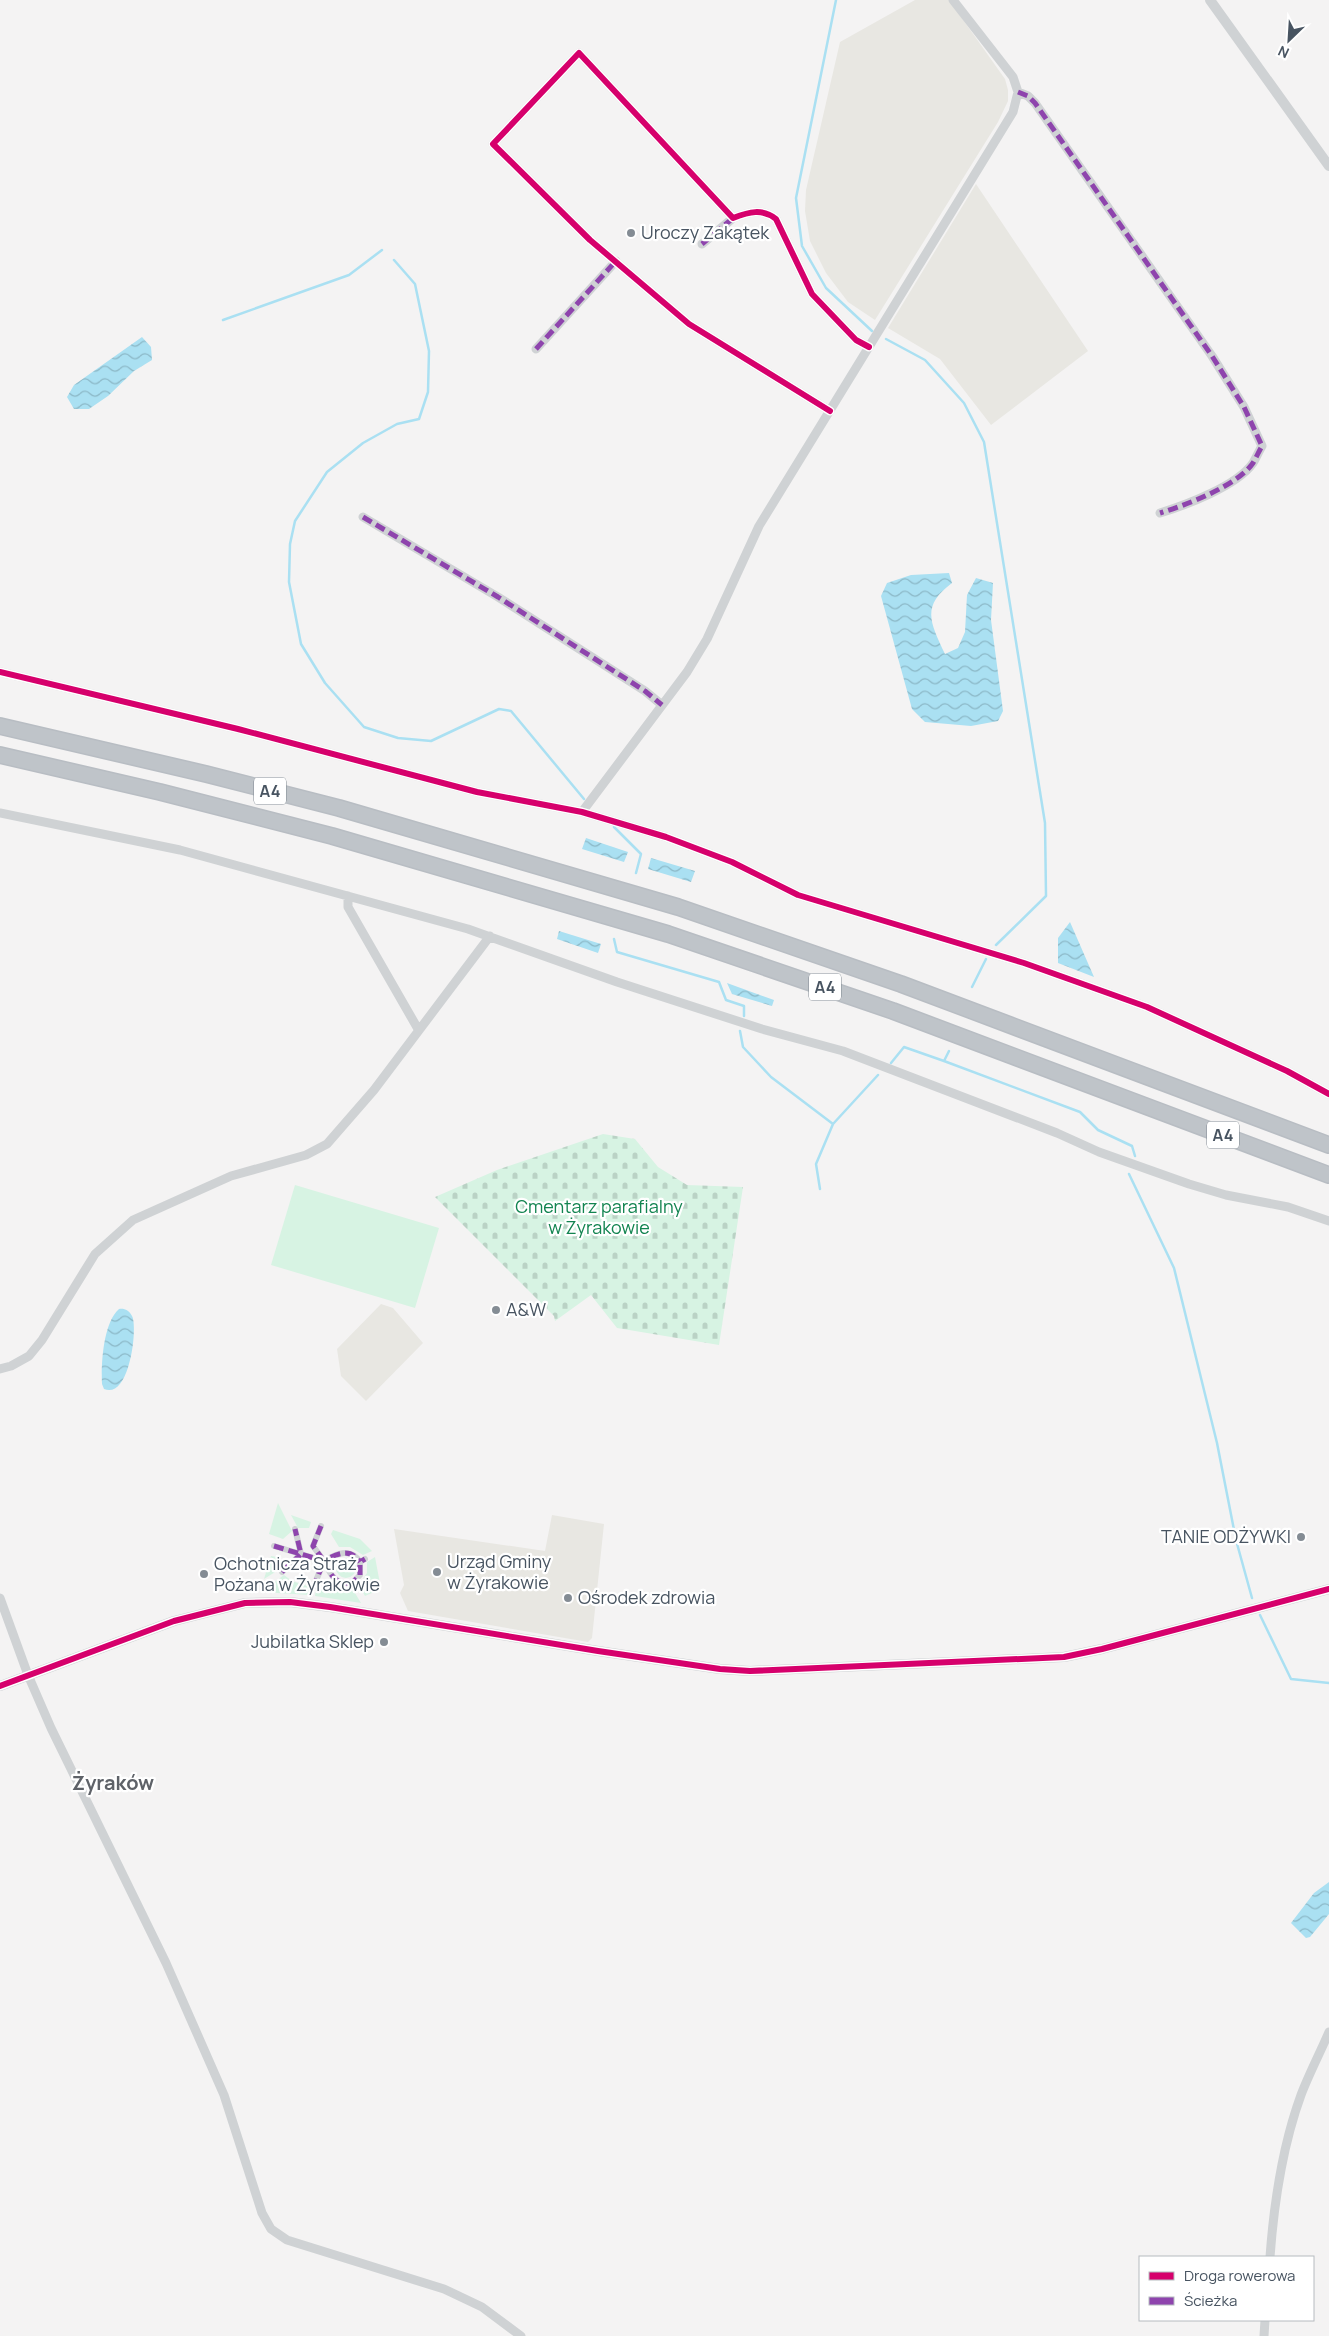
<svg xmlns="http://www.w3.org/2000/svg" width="1329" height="2336" viewBox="0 0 1329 2336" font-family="Manrope,sans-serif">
  <defs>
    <pattern id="cemetery-stones" width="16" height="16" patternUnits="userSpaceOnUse" patternTransform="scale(1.25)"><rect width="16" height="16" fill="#d7f3e3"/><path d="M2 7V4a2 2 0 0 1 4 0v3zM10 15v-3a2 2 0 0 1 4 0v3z" fill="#bad2c5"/></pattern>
    <pattern id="water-waves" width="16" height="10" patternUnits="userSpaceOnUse" patternTransform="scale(1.25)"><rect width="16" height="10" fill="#aae0f2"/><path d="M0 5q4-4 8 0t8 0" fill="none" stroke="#8cb8c7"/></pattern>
  </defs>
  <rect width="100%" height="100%" fill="#f4f3f3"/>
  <path fill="#e8e7e2" d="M915,0H949L1005,79L1008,90V101L998,122L875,320L848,302L826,273L810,241L805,211L806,190L840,42Z
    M976,184L1088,351L991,425L940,359L888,328Z
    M381,1304L393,1308L423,1343L366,1401L341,1376L337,1349Z
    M552,1515L604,1524L592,1638L588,1642L408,1611L400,1593L404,1585L394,1529L545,1551Z"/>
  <path fill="#d7f3e3" d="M295,1185L439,1228L415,1308L271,1265Z
    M278,1503L292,1531L283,1539L269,1534Z
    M291,1515L311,1522L309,1528H298Z
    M333,1530L360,1539L372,1551L363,1555L350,1547H339L331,1534Z
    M271,1556L277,1557L280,1569L264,1579Z
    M375,1557L381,1589L365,1596L359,1585L367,1573V1562Z
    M336 1568a10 10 0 1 1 20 0a10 10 0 1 1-20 0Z
    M284,1575L292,1581L310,1587V1595L261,1592Z
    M329,1582L339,1588H352L361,1603L315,1596L316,1589Z"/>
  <path fill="url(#cemetery-stones)" d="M603,1134L635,1139L658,1167L687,1185L743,1187L719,1345L617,1328L591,1295L555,1321L554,1316L435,1197L497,1170Z"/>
  <path fill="url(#water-waves)" d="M142,337L151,347L152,360L134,371L108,396L89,409H74L67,397L74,385Z
    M949,573L952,583C921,606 930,622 945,654L958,648L965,632L967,595L976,578L993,583L991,620L1003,711L998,721L971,726L925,722L912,709L881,596L887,583L911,575Z
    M586,838L628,852L624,862L582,849Z
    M651,858L695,871L691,882L648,869Z
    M1070,922L1094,977L1058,963V938Z
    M559,931L601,944L598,953L557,939Z
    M727,983L774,1000L772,1006L732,994Z
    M119,1309C124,1308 129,1310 132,1316C138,1326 130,1400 104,1389L102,1384C101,1365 103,1323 119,1309Z
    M1329,1882V1914L1310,1937L1306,1938L1291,1923L1314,1893Z"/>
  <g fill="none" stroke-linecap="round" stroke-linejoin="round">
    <path stroke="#aae0f2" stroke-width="2.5" d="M836,0L796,198L802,246L826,288L872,331
      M394,260L415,284L429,351L428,392L419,419L397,424L363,443L327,472L295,521L290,544L289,582L301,644L325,683L364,727L398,738L431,741L499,709L511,711L584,799
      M223,320L349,275L382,250
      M886,339L925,360L964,403L984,442L1045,823L1046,896L996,945
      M614,827L641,854L636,873
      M614,939L617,952L719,982L726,1000L744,1006V1016
      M972,987L986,959
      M740,1031L743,1047L771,1077L833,1124
      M944,1061L1080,1112L1098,1130L1132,1146L1135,1156
      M891,1063L904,1047L944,1061L949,1051
      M1129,1174L1174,1268L1217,1443L1236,1540L1252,1598
      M820,1189L816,1164L833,1124L878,1075
      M1260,1615L1291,1679L1329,1683"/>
    <defs>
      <path id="motorway" d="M0,726L206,774L339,808L678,907L901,984L1329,1145
        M0,755L160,792L332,836L668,934L893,1011L1329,1175"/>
    </defs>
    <use href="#motorway" stroke="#b8bdc3" stroke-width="18"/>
    <path stroke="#cfd2d4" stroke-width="6" d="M274,1546L324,1561C336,1554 350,1547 360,1562
      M324,1561C330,1574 336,1587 353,1582
      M282,1572L301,1554L295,1529
      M356,1586L353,1582L360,1575V1562L365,1559
      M313,1588L324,1561L313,1546L321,1526"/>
    <path stroke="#cfd2d4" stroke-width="9" d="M1018,92L1028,96L1035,103L1212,356L1244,407L1262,446C1259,451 1256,458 1253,463C1237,486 1186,505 1160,513
      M702,244L733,218
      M536,349L616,261
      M830,411L689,324L590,240L493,144L579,53L733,218C749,212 762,208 776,219L812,294L856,340L869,347
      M363,517L498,597L645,691L662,705
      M0,672L238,729L477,792L582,812L666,837L732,862L798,895L1024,963L1147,1007L1287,1071L1329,1094
      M582,812L687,672L707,639L759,526L1013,112L1018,92L1013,77L953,0
      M0,813L180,850L468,929L617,982L762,1029L843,1051L1057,1133L1099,1152L1189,1184L1226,1195L1288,1207L1329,1221
      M348,896V907L418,1029
      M0,1369L11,1366L29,1356L42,1340L95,1254L133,1220L231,1176L306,1155L327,1144L374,1090L490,936
      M0,1598L28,1675L51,1728L166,1963L224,2095L262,2213L271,2229L287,2240L444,2289L482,2307L521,2336
      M1270,2257C1274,2202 1282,2147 1301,2095C1309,2074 1320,2053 1329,2032
      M1264,2336L1265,2320"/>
    <path stroke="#cfd2d4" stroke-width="10" d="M1210,0L1329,166
      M0,1686L174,1621L245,1603L290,1602L330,1607L598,1651L720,1669L750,1671L1064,1657L1102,1649L1329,1589"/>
    <use href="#motorway" stroke="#bfc4c9" stroke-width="15"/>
    <path stroke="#8e44ad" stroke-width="5" stroke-dasharray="10 5" stroke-linecap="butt" d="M1018,92L1028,96L1035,103L1212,356L1244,407L1262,446C1259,451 1256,458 1253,463C1237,486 1186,505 1160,513
      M702,244L733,218
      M536,349L616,261
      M363,517L498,597L645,691L662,705
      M274,1546L324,1561C336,1554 350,1547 360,1562
      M324,1561C330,1574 336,1587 353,1582
      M282,1572L301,1554L295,1529
      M356,1586L353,1582L360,1575V1562L365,1559
      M313,1588L324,1561L313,1546L321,1526"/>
    <defs>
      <path id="cycleway" d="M830,411L689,324L590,240L493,144L579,53L733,218C749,212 762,208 776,219L812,294L856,340L869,347
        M0,672L238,729L477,792L582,812L666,837L732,862L798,895L1024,963L1147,1007L1287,1071L1329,1094
        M0,1686L174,1621L245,1603L290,1602L330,1607L598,1651L720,1669L750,1671L1064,1657L1102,1649L1329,1589"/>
    </defs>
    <use href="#cycleway" stroke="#fff" stroke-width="9"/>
    <use href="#cycleway" stroke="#d6006c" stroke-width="6"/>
  </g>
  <g fill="#848c94" stroke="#fff" stroke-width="2">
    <circle cx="631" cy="233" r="5"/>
    <circle cx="496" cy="1310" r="5"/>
    <circle cx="1301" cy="1537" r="5"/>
    <circle cx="437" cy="1572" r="5"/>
    <circle cx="204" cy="1574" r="5"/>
    <circle cx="568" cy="1598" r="5"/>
    <circle cx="384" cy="1642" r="5"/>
  </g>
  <g text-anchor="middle" stroke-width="4.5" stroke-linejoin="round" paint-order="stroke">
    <g fill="#fff" stroke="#7f8790" stroke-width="1">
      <rect x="254" y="777.5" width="32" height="27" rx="4"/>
      <rect x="809" y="973.5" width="32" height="27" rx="4"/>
      <rect x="1207" y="1121.5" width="32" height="27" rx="4"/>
    </g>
    <g font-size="16" font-weight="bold" fill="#485461">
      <text x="270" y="797">A4</text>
      <text x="825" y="993">A4</text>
      <text x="1223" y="1141">A4</text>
    </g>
    <g font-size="18" fill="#485461" stroke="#fff" text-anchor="start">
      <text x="641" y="239">Uroczy Zakątek</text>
      <text x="506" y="1316">A&amp;W</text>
      <text x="1291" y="1543" text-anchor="end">TANIE ODŻYWKI</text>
      <text x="447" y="1568">Urząd Gminy<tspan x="447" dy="21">w Żyrakowie</tspan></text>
      <text x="214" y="1570">Ochotnicza Straż<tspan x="214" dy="21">Pożana w Żyrakowie</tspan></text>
      <text x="578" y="1604">Ośrodek zdrowia</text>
      <text x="374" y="1648" text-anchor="end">Jubilatka Sklep</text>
    </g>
    <g font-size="18" fill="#128450" stroke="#fff">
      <text x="599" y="1213">Cmentarz parafialny<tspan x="599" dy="21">w Żyrakowie</tspan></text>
    </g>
    <g font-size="20" font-weight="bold" fill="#5e6268" stroke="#fff">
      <text x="113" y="1790">Żyraków</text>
    </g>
  </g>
  <rect x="1139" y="2256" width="175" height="65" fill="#ffffff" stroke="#b6bbc0"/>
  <rect x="1149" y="2272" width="25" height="8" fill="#d6006c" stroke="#b6bbc0"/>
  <text x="1184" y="2281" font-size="15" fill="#485461">Droga rowerowa</text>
  <rect x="1149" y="2297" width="25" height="8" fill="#8e44ad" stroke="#b6bbc0"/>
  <text x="1184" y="2306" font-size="15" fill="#485461">Ścieżka</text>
  <g transform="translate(1289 40) rotate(205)" stroke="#ffffff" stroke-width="4" paint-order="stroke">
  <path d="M0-4L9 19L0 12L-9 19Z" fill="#485461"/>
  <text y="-8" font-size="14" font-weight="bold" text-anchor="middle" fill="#485461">N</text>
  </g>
</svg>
